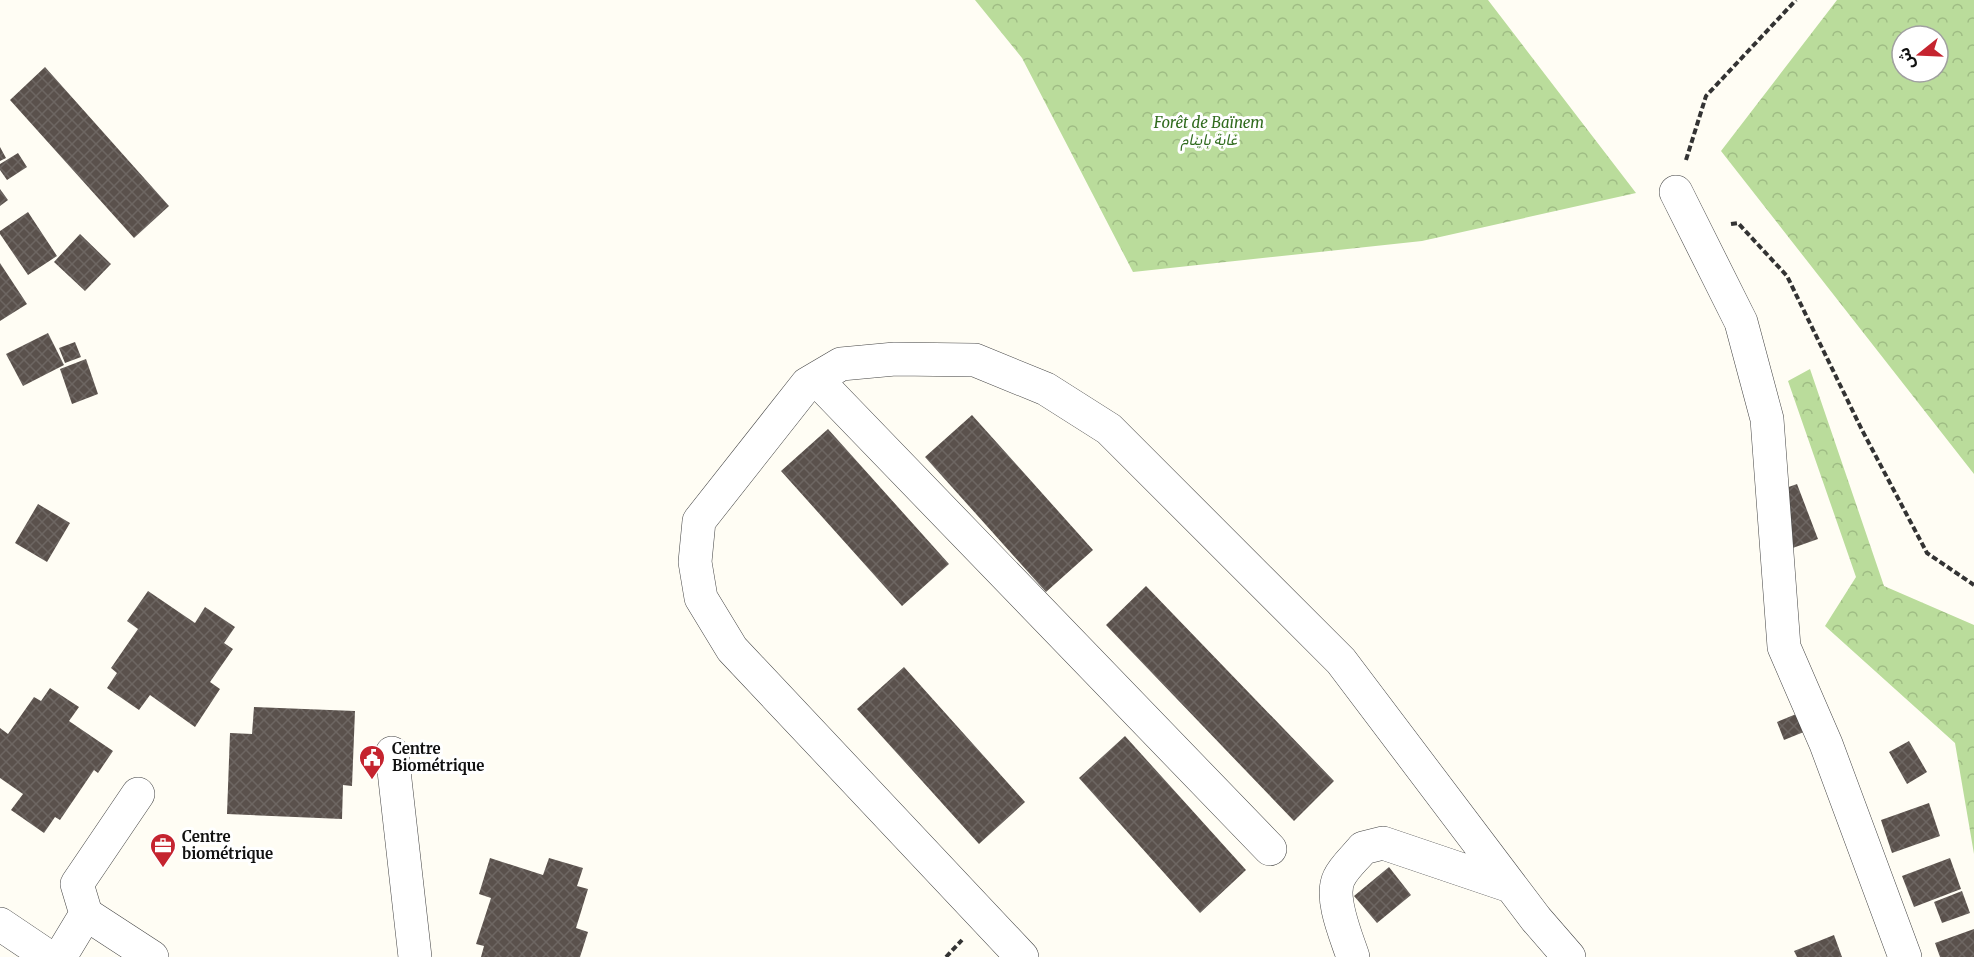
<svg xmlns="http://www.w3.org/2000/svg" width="1974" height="957" viewBox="0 0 1974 957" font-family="Merriweather,'Noto Sans Arabic',serif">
  <defs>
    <pattern id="forest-crowns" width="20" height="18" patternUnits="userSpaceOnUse" patternTransform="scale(1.5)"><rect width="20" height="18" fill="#badc9b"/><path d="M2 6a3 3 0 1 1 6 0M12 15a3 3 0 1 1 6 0" fill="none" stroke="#9fbc84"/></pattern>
    <pattern id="building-cross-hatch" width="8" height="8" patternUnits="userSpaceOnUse" patternTransform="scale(1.5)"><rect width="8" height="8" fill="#5a514c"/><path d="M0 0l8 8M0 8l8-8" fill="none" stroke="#6d6662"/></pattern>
  </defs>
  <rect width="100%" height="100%" fill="#fffdf4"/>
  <path fill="url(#forest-crowns)" fill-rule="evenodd" d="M975,0H1488L1636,193L1422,241L1133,272L1022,58Z
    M1837,0H1974V474L1721,151ZM1902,36H1938V72H1902Z
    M1810,369L1884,586L1974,625V854L1955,743L1825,626L1856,577L1788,381Z"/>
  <path fill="url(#building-cross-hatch)" d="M45,67L169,206L134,238L10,100Z
    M0,147L6,158L0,161Z
    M18,153L27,167L7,180L0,170V164Z
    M0,189L8,200L0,206Z
    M28,212L57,256L28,275L0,234V231Z
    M80,234L111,264L85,291L54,262Z
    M0,263L27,304L0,321Z
    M48,333L64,365L23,386L6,354Z
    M75,342L81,357L65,363L59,348Z
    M86,359L98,394L72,404L60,369Z
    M972,415L1093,550L1046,592L925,457Z
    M828,429L949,564L902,606L781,471Z
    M1797,484L1818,539L1787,550L1766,495Z
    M38,504L70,523L47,562L15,543Z
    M1146,586L1334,781L1294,821L1106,625Z
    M148,591L195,623L205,607L235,627L224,643L233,649L210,682L220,689L195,727L150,695L139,710L107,688L117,673L111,668L138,629L127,621Z
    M904,667L1025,802L979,844L857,709Z
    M50,688L79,707L69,721L113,751L98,773L94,770L60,820L55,817L44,833L11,810L23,794L0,778V728L8,734L34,697L41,701Z
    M1818,705L1826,723L1784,740L1777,722Z
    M254,707L355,711L352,786L343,785L342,819L227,814L230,733L252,734Z
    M1125,736L1246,870L1200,913L1079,778Z
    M1909,741L1927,772L1907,784L1889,752Z
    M1929,803L1940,836L1892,853L1881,820Z
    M490,858L543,875L549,858L583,868L577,886L588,889L576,928L588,932L580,957H481L484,946L476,944L491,898L479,894Z
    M1950,858L1961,889L1914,907L1902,876Z
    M1389,867L1411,895L1377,923L1354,896Z
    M1962,891L1970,913L1942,923L1934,902Z
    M1974,929V957H1940L1935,943Z
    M1834,935L1842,957H1797L1794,951Z"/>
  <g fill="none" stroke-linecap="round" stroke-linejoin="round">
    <defs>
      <path id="minor" d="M1676,192L1741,322L1767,419L1784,647L1826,744L1905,957
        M816,379L1270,849
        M392,753L415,957
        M86,914L77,884L138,794
        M0,924L49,957
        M60,957L86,914L152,957
        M1022,957L732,649L701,598L695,562L699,521L807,384L841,364L895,359L975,360L1046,389L1109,429L1341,661L1536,919L1569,957
        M1353,957C1347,938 1329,898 1339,878C1344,867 1356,857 1363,848L1383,843L1510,886"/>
    </defs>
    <use href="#minor" stroke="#444" stroke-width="34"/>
    <path stroke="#333" stroke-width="4" stroke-dasharray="6 3" stroke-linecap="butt" d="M1686,160L1706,96L1796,0
      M1731,224L1738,223L1787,276L1862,430L1927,553L1974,585
      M946,957L962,940"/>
    <use href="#minor" stroke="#fff" stroke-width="33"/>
  </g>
  <defs>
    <symbol id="civic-pin" viewBox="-11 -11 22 30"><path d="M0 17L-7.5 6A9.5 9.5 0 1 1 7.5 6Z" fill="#c5242f" stroke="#fff"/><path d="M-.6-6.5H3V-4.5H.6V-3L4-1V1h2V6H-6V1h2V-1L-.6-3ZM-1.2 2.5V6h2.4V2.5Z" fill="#fff"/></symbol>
    <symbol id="office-pin" viewBox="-11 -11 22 30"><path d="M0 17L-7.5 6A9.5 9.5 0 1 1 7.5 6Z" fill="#c5242f" stroke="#fff"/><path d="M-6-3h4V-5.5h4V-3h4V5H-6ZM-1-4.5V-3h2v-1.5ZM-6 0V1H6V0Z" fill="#fff"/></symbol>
  </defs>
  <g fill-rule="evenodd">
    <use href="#civic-pin" x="357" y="743" width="30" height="40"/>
    <use href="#office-pin" x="148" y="831" width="30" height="40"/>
  </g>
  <g text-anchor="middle" stroke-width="6" stroke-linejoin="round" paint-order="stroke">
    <g font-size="15" font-style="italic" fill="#306b1e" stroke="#fff">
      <text x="1209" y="128">Forêt de Baïnem<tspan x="1209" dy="17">غابة باينام</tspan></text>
    </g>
    <g font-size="15" font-weight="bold" fill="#111" stroke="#fff" text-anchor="start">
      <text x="392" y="754">Centre<tspan x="392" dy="17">Biométrique</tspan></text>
      <text x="182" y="842">Centre<tspan x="182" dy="17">biométrique</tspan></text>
    </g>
  </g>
  <g transform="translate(1920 54) rotate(252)"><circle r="28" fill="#ffffff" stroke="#a0a0a0" stroke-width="1.5"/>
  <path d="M0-4.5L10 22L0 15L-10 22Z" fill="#c5242f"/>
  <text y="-9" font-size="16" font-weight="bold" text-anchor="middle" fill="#111111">ش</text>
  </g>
</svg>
